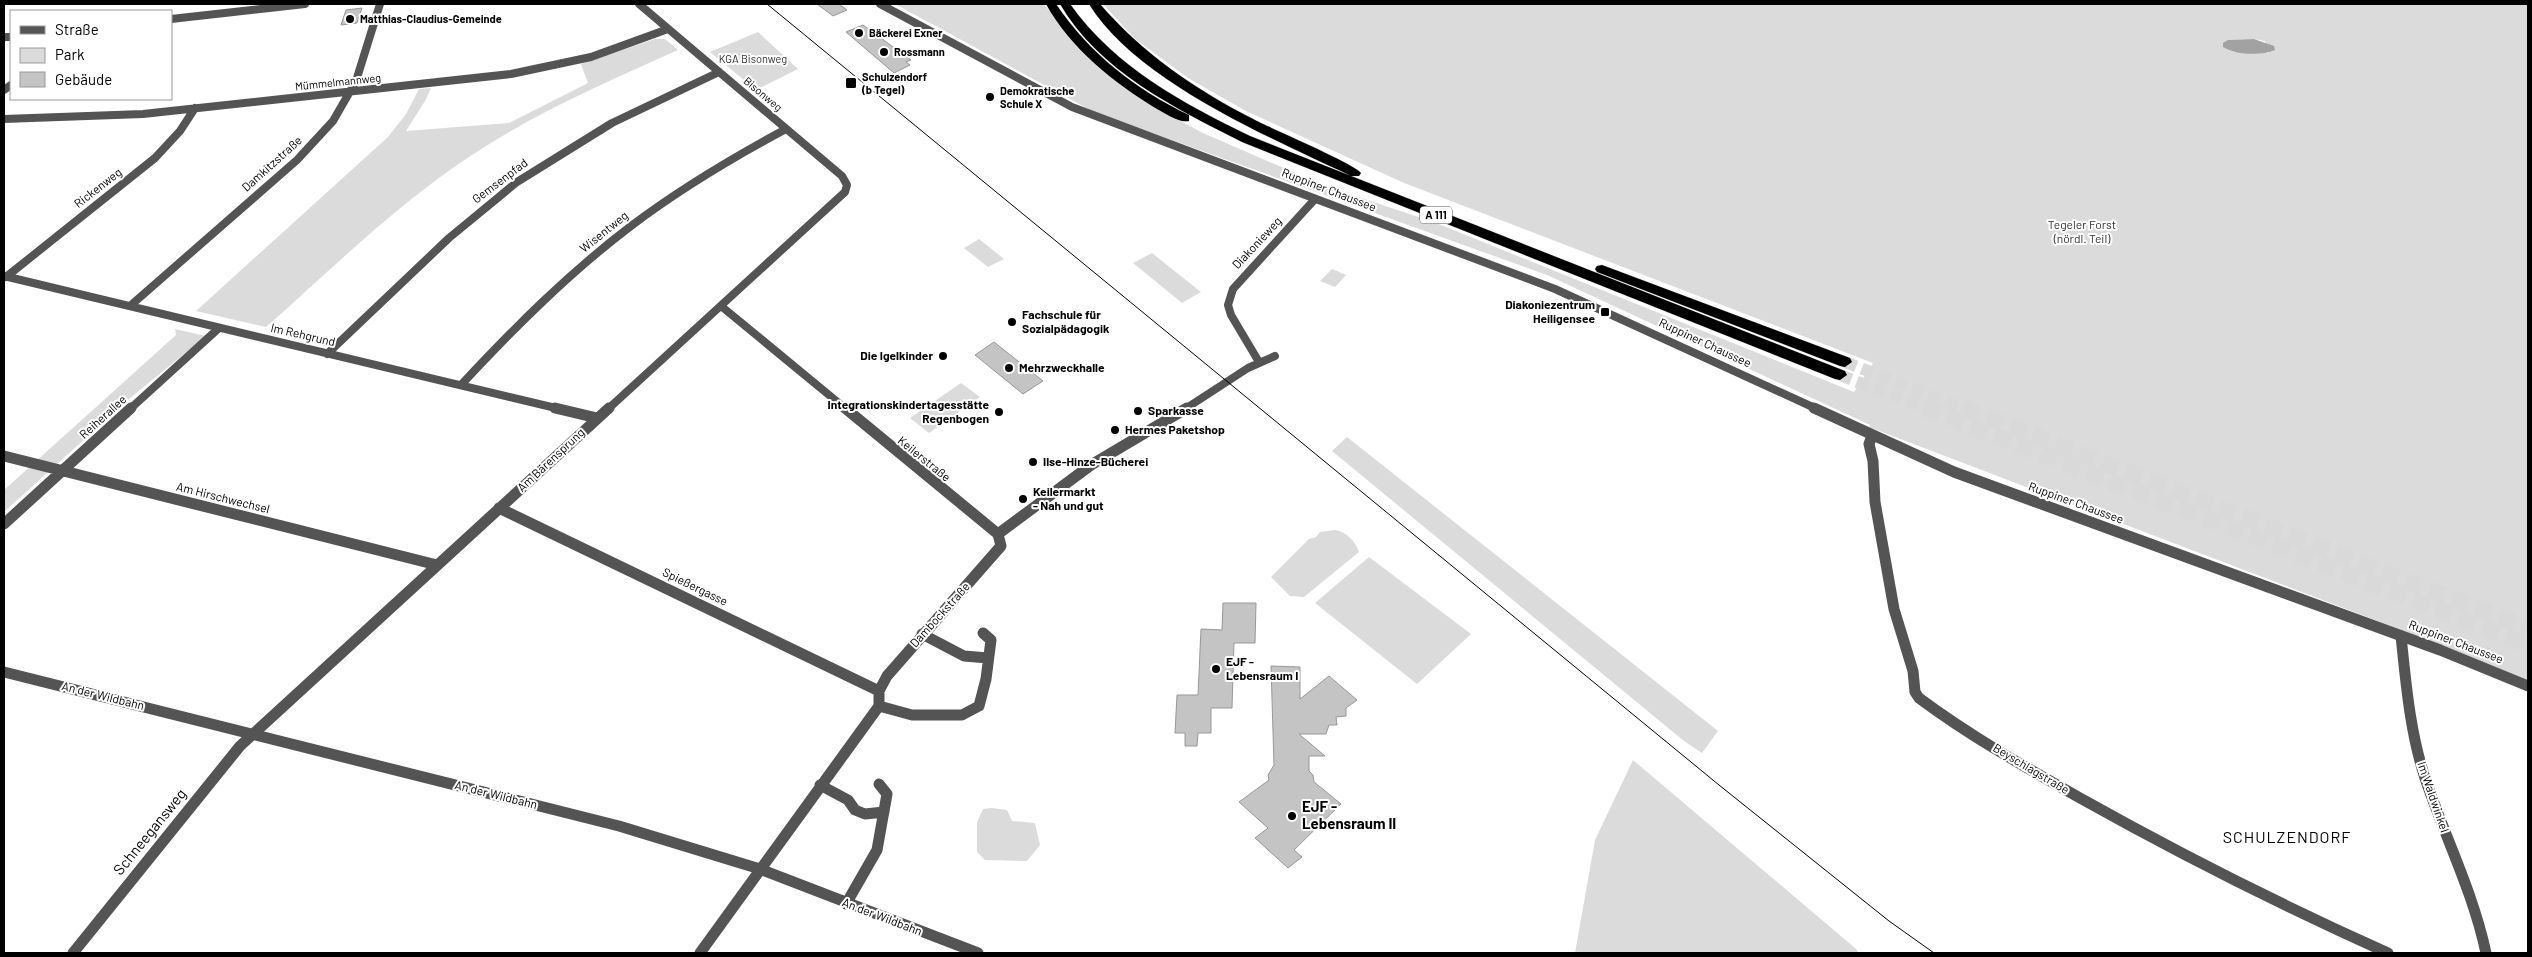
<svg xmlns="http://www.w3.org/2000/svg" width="2532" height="957" viewBox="0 0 2532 957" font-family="Barlow,sans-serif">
  <rect width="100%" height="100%" fill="#fff"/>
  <path fill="#dbdbdb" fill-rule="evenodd" d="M895,4H1044L1075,44L1101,70L1151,105L1203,133L1323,185L1436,223L1854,392L1873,363L1404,183L1246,111L1188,78L1135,39L1103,4H2528V681L2459,652L1869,427L1870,425L1547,275L1094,112ZM2254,39L2265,41L2269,53L2230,51L2228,40Z
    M758,32L798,69L756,90L710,52Z
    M655,39H665L678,50C607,82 537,112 472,155C397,204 333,268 266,327L196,311L388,137L406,114L419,89L431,88L425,101L406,131L509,123L588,83L581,64Z
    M979,239L1004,259L988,267L964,248Z
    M1152,253L1201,292L1182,303L1133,263Z
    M1332,269L1346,275L1335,287L1320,281Z
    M175,329L206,336L129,399L4,512V490L176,335Z
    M961,383L980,397L929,433L910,418Z
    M1347,437L1718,731L1702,753L1684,741L1332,451Z
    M1335,530C1347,532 1355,541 1359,552L1304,597L1290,596L1271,577L1309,539L1316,537L1320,532Z
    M1369,557L1471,634L1417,684L1315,603Z
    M1633,760L1855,948L1859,953H1575L1595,840Z
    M992,808L1007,810L1012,821L1035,823L1040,845L1027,861L985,860L977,852V822L983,809Z"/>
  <path fill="#a2a2a2" d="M2254,39L2274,46L2275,50C2261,56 2236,55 2223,47V43L2228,40Z"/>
  <path fill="#c4c4c4" stroke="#989898" d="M817,4H839L847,10L833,16Z
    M362,8L357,23L341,25L346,10Z
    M863,25L911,60L906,62L910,65L894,73L846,32Z
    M994,342L1043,381L1023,394L975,355Z
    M1223,603H1256L1255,643H1234L1232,708H1211V733H1198L1197,746H1185V733H1175L1177,695H1198L1201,629L1222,630Z
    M1271,666L1300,667V699L1329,676L1357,700L1346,708V716L1336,717L1337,725H1329L1326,734H1299L1325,756H1309V771L1313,775L1314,782L1341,804L1294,850L1302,857L1288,868L1255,838L1268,828L1239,802L1269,780L1268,775L1274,765Z"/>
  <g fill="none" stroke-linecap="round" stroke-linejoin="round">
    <path stroke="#d9d9d9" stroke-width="12" stroke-dasharray="12 6" stroke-linecap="butt" d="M1845,362L1966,409
      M1840,375L1927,409"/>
    <path stroke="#d9d9d9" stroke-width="17" stroke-dasharray="17 8" stroke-linecap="butt" d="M1924,408L2528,645
      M1963,408L2528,628"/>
    <defs>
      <path id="motorway" d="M1046,4H1056C1089,53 1136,90 1189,115V121C1179,123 1166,114 1157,109C1114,83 1070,48 1046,4Z
        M1060,4H1070C1115,67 1182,103 1250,136L1845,371L1847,375L1840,380L1835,379L1242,142C1175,108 1099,71 1060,4Z
        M1089,4H1100C1143,54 1196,90 1255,120C1272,129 1353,163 1361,173L1359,176H1351C1271,138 1136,81 1089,4Z
        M1602,265L1850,358L1852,362L1845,367L1840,366L1597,272L1595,269L1597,266Z"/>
    </defs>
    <use href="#motorway" stroke="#dbdbdb" stroke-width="1"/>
    <path stroke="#545454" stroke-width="8" d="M171,19L305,4
      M4,37H11
      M4,90L11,85
      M4,119L143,114L511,74L591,57L668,29
      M4,276L560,409
      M6,277L155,158L180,131L195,108
      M130,306L297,160L333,121L356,81L380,4
      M721,306L846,409
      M327,354L449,238L517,182L612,123L719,72
      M1259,362L1231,315L1228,305L1233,289L1315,199
      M461,385C514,328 569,273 631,226C680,189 732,158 786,129
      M130,409L219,328
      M608,409L845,192L847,185L842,176L639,4
      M1185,409L1248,368L1275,356"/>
    <path stroke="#545454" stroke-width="11" d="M555,408L597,418
      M1872,436L1869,444L1873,461L1875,502L1894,609L1913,671L1915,692L1919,698C1970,736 2025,767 2080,798C2180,854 2283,906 2388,953
      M4,456L437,565
      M499,508L879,691
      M4,524L131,408
      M998,534L1091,465L1187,408
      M922,634L964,656L988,658
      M2401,636C2406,684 2410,732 2425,778C2445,837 2473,892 2486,953
      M4,672L619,826L760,869L978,953
      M879,706L912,715H962L979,706L986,679L991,640L983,633
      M820,785L848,800L855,810L865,814L884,812
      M846,904L877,850L887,794L879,784
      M73,953L240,746L609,408
      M700,953L879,706V691L887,676L1001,546L998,534L845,408"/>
    <path stroke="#545454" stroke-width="8" d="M880,4L1072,107L1555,289L1817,409"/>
    <path stroke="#545454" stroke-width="11" d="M1814,408L1954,472L2440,650L2528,686"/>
    <use href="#motorway" fill="#000" fill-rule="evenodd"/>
    <path stroke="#000" stroke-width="1" d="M767,4L1719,785L1889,921L1934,953"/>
  </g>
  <g fill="#000" stroke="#fff" stroke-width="2">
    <circle cx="350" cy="19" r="5"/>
    <circle cx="859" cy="33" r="5"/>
    <circle cx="884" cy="52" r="5"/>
    <rect x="845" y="77" width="12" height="12" rx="2.5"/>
    <circle cx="990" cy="97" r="5"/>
    <rect x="1600" y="307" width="10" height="10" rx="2.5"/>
    <circle cx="1012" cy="322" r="5"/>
    <circle cx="943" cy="356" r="5"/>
    <circle cx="1009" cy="368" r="5"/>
    <circle cx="1138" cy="411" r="5"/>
    <circle cx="999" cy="412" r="5"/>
    <circle cx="1115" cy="430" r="5"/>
    <circle cx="1033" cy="462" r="5"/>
    <circle cx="1023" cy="499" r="5"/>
    <circle cx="1216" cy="669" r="5"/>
    <circle cx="1292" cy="816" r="5"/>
  </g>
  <g text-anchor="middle" stroke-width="4" stroke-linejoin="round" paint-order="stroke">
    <g font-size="11" font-weight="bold" fill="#000" stroke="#fff" text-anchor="start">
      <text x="360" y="23">Matthias-Claudius-Gemeinde</text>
      <text x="869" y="37">Bäckerei Exner</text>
      <text x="894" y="56">Rossmann</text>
      <text x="862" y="81">Schulzendorf<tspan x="862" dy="13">(b Tegel)</tspan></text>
      <text x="1000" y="95">Demokratische<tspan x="1000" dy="13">Schule X</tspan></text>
    </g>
    <g font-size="11" fill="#323232" stroke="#fff">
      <text x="753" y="63">KGA Bisonweg</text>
    </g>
    <g font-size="11" fill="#000" stroke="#fff">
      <text transform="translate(338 82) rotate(-6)" y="4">Mümmelmannweg</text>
      <text transform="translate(763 94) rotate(40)" y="4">Bisonweg</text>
    </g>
    <rect fill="#fff" stroke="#4c4c4c" stroke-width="1" x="1420" y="206.5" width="32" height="17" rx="4"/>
    <g font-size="11" font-weight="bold" fill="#000">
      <text x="1436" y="219">A 111</text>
    </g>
    <g font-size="12" fill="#000" stroke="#fff">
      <text transform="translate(272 164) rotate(-42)" y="4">Damkitzstraße</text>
      <text transform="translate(500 181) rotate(-37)" y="4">Gemsenpfad</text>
      <text transform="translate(98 188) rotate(-38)" y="4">Rickenweg</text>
      <text transform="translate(1329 190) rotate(21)" y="4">Ruppiner Chaussee</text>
      <text transform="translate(604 232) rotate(-39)" y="4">Wisentweg</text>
      <text transform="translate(1257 243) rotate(-47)" y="4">Diakonieweg</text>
      <text transform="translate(303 335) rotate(13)" y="4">Im Rehgrund</text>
      <text transform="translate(1705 343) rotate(25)" y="4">Ruppiner Chaussee</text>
      <text transform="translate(103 417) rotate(-42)" y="4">Reiherallee</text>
      <text transform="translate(924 459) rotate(39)" y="4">Keilerstraße</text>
      <text transform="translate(551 460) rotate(-43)" y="4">Am Bärensprung</text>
      <text transform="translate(223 498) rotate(14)" y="4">Am Hirschwechsel</text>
      <text transform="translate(2076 503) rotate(20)" y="4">Ruppiner Chaussee</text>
      <text transform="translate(695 587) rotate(26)" y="4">Spießergasse</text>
      <text transform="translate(940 615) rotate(-48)" y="4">Dambockstraße</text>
      <text transform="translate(2456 642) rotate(21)" y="4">Ruppiner Chaussee</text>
      <text transform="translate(103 696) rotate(14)" y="4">An der Wildbahn</text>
      <text transform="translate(2031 769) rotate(31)" y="4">Beyschlagstraße</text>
      <text transform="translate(496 795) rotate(14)" y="4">An der Wildbahn</text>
      <text transform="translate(2433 797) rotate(71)" y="4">Im Waldwinkel</text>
      <text transform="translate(882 917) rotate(21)" y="4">An der Wildbahn</text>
    </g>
    <g font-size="12" fill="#323232" stroke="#fff">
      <text x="2082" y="229">Tegeler Forst<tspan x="2082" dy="14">(nördl. Teil)</tspan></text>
    </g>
    <g font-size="12" font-weight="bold" fill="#000" stroke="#fff" text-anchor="start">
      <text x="1595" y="309" text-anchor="end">Diakoniezentrum<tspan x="1595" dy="14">Heiligensee</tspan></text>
      <text x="1022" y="319">Fachschule für<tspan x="1022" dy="14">Sozialpädagogik</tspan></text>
      <text x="933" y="360" text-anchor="end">Die Igelkinder</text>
      <text x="1019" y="372">Mehrzweckhalle</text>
      <text x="989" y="409" text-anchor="end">Integrationskindertagesstätte<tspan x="989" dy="14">Regenbogen</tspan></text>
      <text x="1148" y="415">Sparkasse</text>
      <text x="1125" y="434">Hermes Paketshop</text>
      <text x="1043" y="466">Ilse-Hinze-Bücherei</text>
      <text x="1033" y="496">Keilermarkt<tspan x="1033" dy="14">- Nah und gut</tspan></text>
      <text x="1226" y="666">EJF -<tspan x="1226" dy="14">Lebensraum I</tspan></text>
    </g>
    <g font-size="15" font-weight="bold" fill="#000" stroke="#fff" text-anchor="start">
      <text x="1302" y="812">EJF -<tspan x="1302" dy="17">Lebensraum II</tspan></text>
    </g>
    <g font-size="15" fill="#000" stroke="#fff">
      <text transform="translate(150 832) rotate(-51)" y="5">Schneegansweg</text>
    </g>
    <g font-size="16" letter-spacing="1" fill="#000" stroke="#fff">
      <text x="2287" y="843">SCHULZENDORF</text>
    </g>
  </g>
  <rect width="2532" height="957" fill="none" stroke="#000000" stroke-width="10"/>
  <rect x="10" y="10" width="162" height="90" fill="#ffffff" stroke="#999999"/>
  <rect x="20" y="26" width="25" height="8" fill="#545454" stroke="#999999"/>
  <text x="55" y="35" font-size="15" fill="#000000">Straße</text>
  <rect x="20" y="48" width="25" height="15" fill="#dbdbdb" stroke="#999999"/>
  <text x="55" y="60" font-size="15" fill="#000000">Park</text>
  <rect x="20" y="72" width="25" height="15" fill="#c4c4c4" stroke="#999999"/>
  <text x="55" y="85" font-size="15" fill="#000000">Gebäude</text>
</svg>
